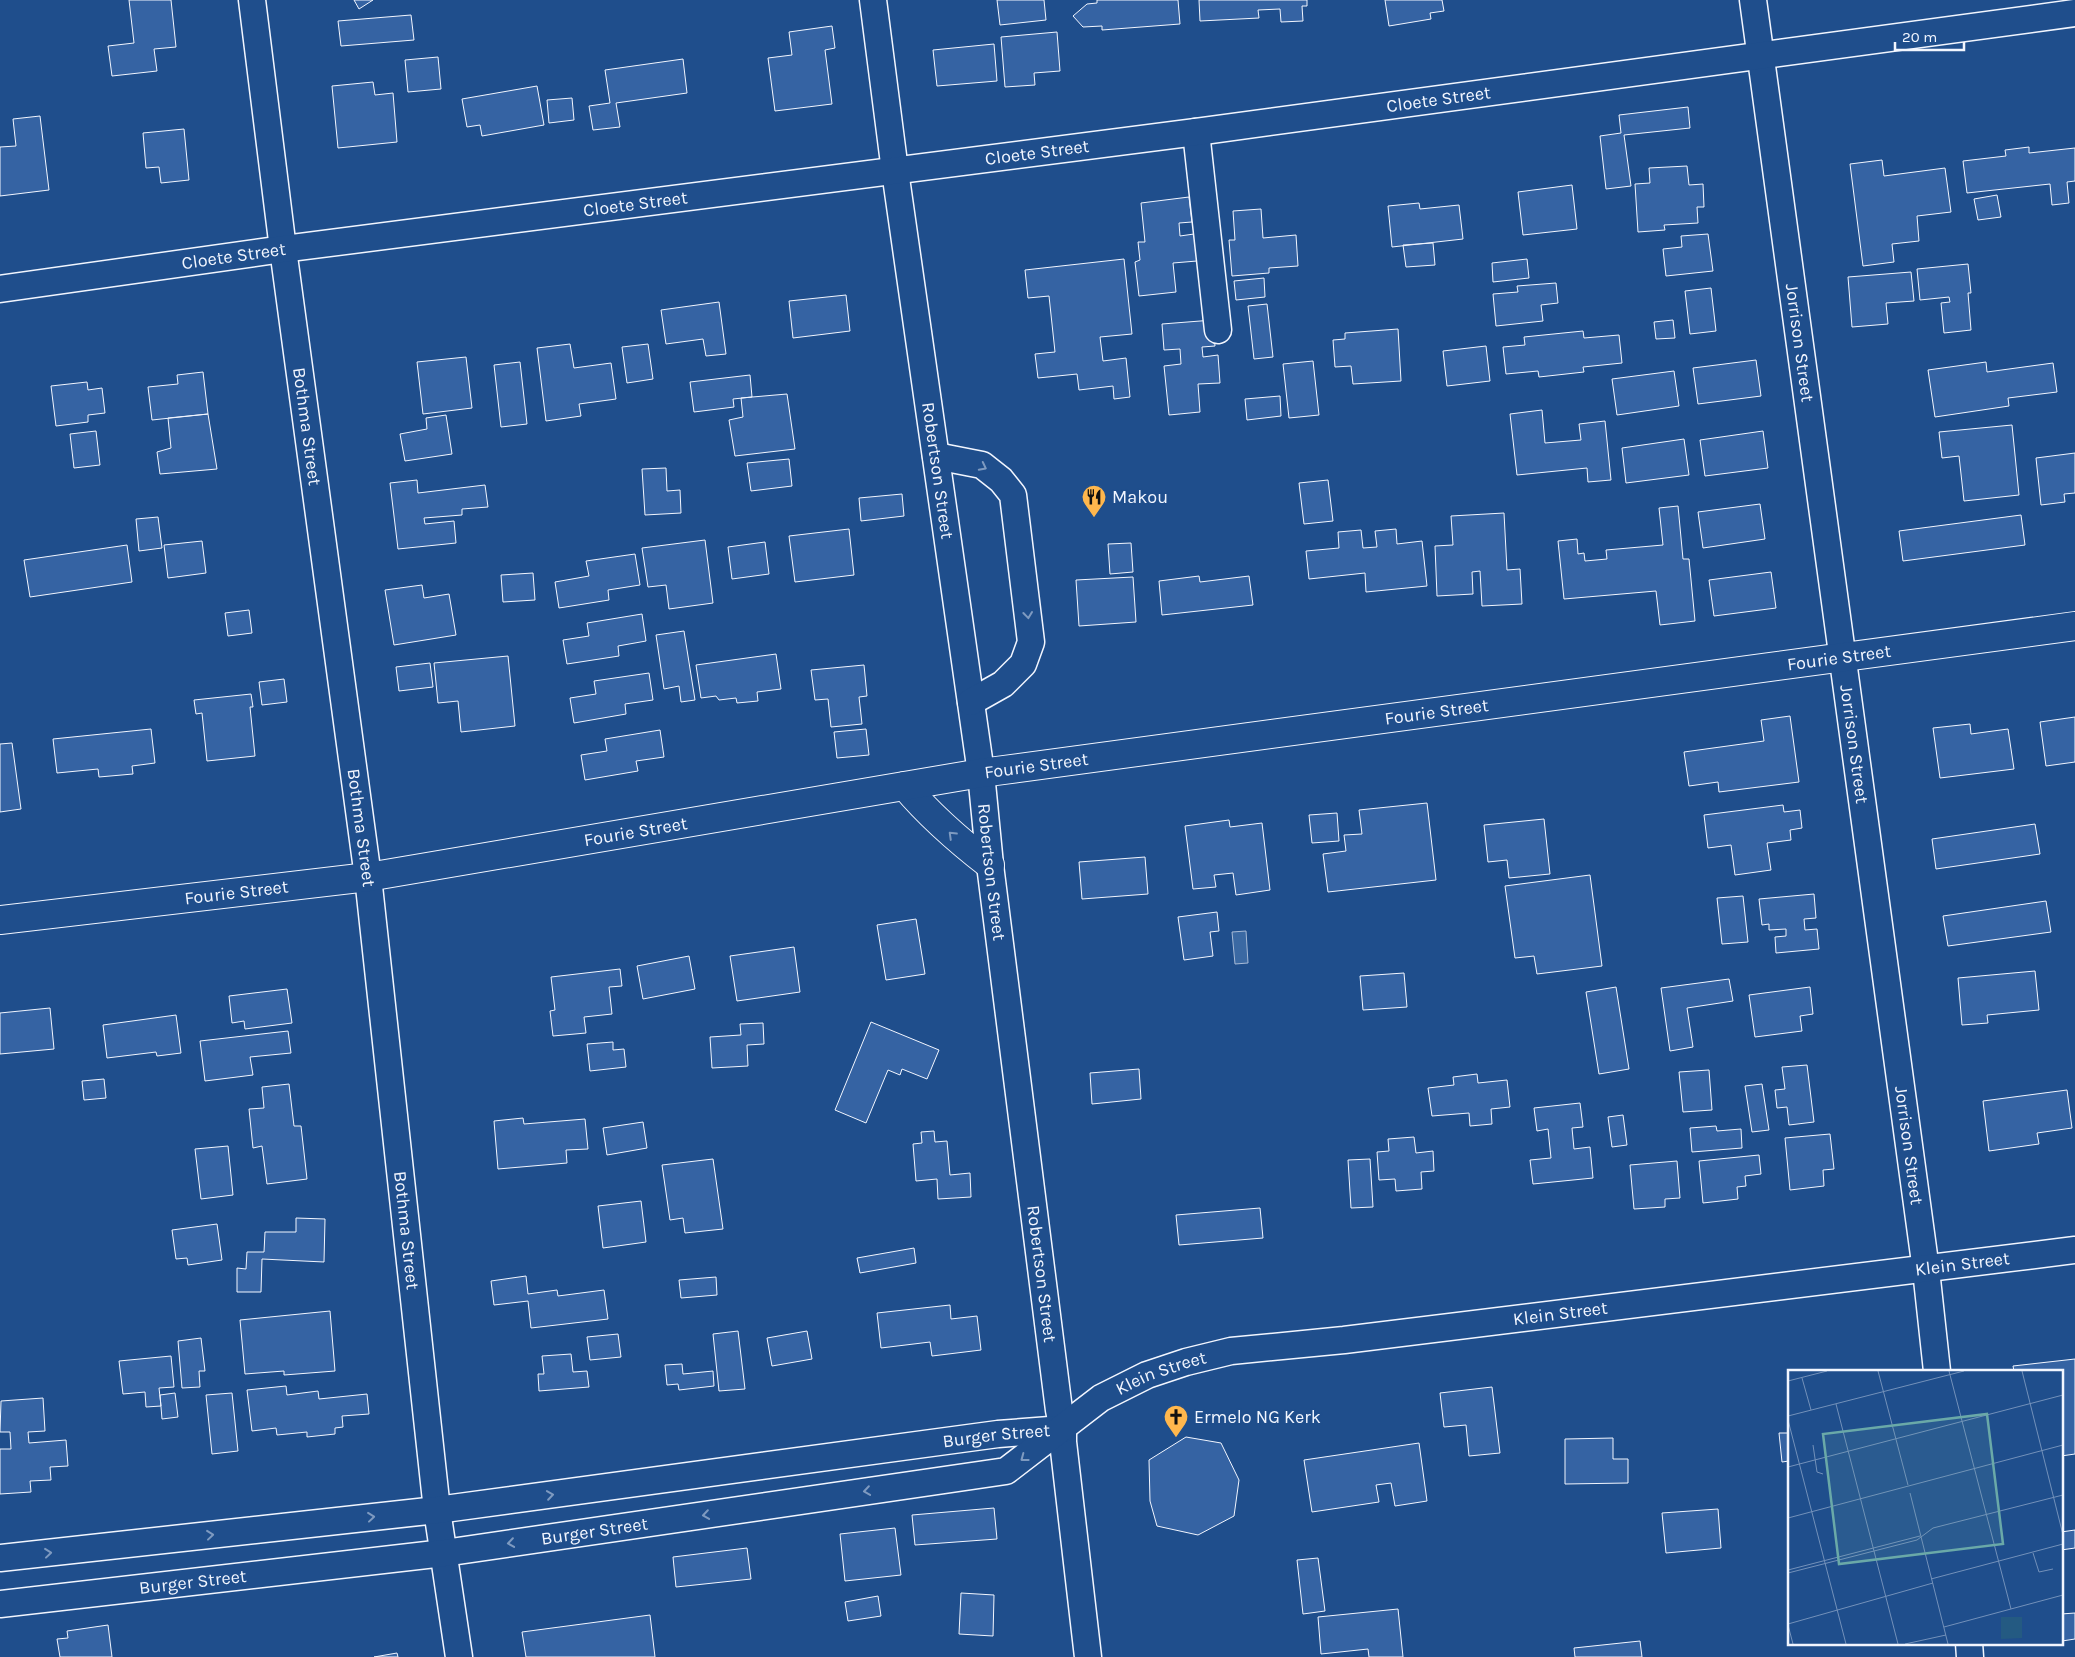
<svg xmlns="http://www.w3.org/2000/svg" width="2075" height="1657" viewBox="0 0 2075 1657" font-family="Karla,sans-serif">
  <rect width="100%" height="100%" fill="#1f4e8c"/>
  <path fill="#3b69a3" stroke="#a8bbd7" d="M1246,931L1248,963L1235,964L1232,932Z"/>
  <path fill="#3563a3" stroke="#f2f6ff" d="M129,0H171L176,47L154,49L157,71L112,76L108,46L134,43Z
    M354,0H373L359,9Z
    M997,0H1044L1046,20L1000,25Z
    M1097,0H1178L1180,24L1102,30V26L1083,27L1073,16L1087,4L1097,3Z
    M1199,0H1307V6H1302L1303,21L1281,22L1280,9L1258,10L1259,18L1200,21Z
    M1385,0H1442L1444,11L1430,13L1431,19L1389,26Z
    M411,15L414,40L341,46L338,21Z
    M832,26L835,48L825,50L832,104L775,111L768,58L792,55L789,32Z
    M1057,32L1060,71L1034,73L1035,85L1005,87L1001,37Z
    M994,44L997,81L937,86L933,50Z
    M438,57L441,89L408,92L405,60Z
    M683,59L687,93L616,103L620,127L593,130L589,106L610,103L605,70Z
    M373,82L375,95L393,93L397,142L338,148L332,86Z
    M537,86L544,125L482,136L480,125L467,127L462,99Z
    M572,98L574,120L549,123L547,100Z
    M1688,107L1690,128L1624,135L1631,186L1606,189L1600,136L1621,133L1619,115Z
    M40,116L49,190L0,196V147L16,146L13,119Z
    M184,129L189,180L161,183L159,167L146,168L143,133Z
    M2029,147V153L2075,148V181L2067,182L2069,203L2052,205L2050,184L1967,193L1963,161L2006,156L2005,150Z
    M1882,160L1884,176L1945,168L1951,212L1917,216L1919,241L1892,244L1894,262L1863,266L1850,164Z
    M1687,166L1689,185L1703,184L1704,207H1697L1698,223L1664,225L1665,230L1638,232L1635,184L1650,183L1649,168Z
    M1572,185L1577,229L1523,235L1518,192Z
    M1997,195L2001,217L1978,220L1974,199Z
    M1189,197L1192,222L1179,223L1180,236L1194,234L1197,261L1173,263L1176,292L1139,296L1135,262L1140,260L1138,242H1145L1141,203Z
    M1419,203L1420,209L1459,205L1463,239L1392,247L1388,206Z
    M1261,209L1263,238L1296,235L1298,266L1269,268V273L1232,276L1229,240H1235L1233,211Z
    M1708,234L1713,271L1666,276L1663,249L1682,247L1681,236Z
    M1433,243L1435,265L1406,267L1403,245Z
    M1124,259L1132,334L1100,337L1103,361L1126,358L1130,397L1114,399L1113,386L1079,390L1077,374L1038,378L1035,354L1055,352L1049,296L1028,298L1025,270Z
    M1527,259L1529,278L1493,282L1492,263Z
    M1968,264L1971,293H1968L1971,330L1944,333L1941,303L1950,302L1949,297L1920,300L1917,269Z
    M1911,272L1914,301L1886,303L1888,324L1852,327L1848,277Z
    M1264,278L1265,297L1236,300L1234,281Z
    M1556,283L1558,303L1541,305L1543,321L1496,326L1493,294L1518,292L1517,286Z
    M1711,288L1716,331L1690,334L1685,291Z
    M846,295L850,331L793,338L789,301Z
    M719,302L726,354L706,356L703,339L666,344L661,310Z
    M1267,304L1273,357L1254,359L1248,306Z
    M1213,320L1215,346L1202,347L1203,357L1218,355L1220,383L1198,384L1200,412L1169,415L1164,366L1181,364L1180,349L1164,350L1162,324Z
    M1673,320L1675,338L1656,339L1654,322Z
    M1398,329L1401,381L1353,384L1351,366L1335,367L1333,340L1345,339V333Z
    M1583,331L1584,338L1619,335L1622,363L1583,367L1584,372L1539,377L1538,371L1506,374L1503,347L1525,345L1524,337Z
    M570,344L574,368L611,363L616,399L579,404L581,416L546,421L537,348Z
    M648,344L653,379L627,383L622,347Z
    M1486,346L1490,381L1447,386L1443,351Z
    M466,357L472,408L423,414L417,362Z
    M1756,360L1761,396L1698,404L1693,368Z
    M1313,361L1319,415L1289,418L1283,364Z
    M520,362L527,424L501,427L494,365Z
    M1986,362L1987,372L2053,363L2057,392L2008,398L2009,406L1935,417L1928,370Z
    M1674,371L1679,406L1617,415L1612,379Z
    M203,372L208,414L152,420L148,387L178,384L177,375Z
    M750,375L752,397L733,399L734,407L694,412L690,382Z
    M87,382L88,390L102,388L105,413L88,415V422L56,426L51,386Z
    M787,394L795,449L735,456L729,420L743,417L741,398Z
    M1280,396L1281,416L1247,420L1245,399Z
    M1542,410L1545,443L1581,440L1579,424L1605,421L1611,480L1588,482L1587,468L1517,475L1510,414Z
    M208,414L217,469L160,474L157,452L171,448L168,418Z
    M446,415L452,454L405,461L400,434L427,429L426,418Z
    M2012,425L2019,495L1964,501L1959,456L1942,458L1939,432Z
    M96,431L100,465L74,468L70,434Z
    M1763,431L1768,468L1705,476L1700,440Z
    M1684,439L1689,475L1626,483L1622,448Z
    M2075,453V493L2064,494L2065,502L2041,505L2036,458Z
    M789,459L792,486L751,491L747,463Z
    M666,468L667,491L680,490L681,513L645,515L642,469Z
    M417,480L418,493L485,485L488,507L462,509V515L424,518L425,524L454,521L456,543L398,549L390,483Z
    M1328,480L1333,521L1304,524L1299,483Z
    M902,494L904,516L861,521L859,498Z
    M1760,504L1765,539L1703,548L1698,512Z
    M1678,506L1683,559H1689L1695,621L1660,625L1656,591L1564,599L1558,541L1577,539L1578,554L1584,553L1585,561L1607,559L1606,550L1663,545L1659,508Z
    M1504,513L1507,570L1520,569L1522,604L1482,606L1480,571L1472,572L1473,594L1437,596L1435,546L1453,545L1451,516Z
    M2021,515L2025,545L1903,561L1899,531Z
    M158,517L162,548L139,551L136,519Z
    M849,529L854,575L795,582L789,536Z
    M1396,529L1397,544L1422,541L1427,586L1366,592L1365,573L1309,579L1306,551L1339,548L1338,532L1361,530L1363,548L1377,547L1375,531Z
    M705,540L713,603L669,609L666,585L648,587L642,548Z
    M202,541L206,573L168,578L164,545Z
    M765,542L769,574L732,579L728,547Z
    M1131,543L1133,572L1110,574L1108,544Z
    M127,545L132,582L30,597L24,560Z
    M635,554L640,585L608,590L609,600L559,608L555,582L589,576L586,561Z
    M1771,572L1776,608L1714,616L1709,580Z
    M533,573L535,600L503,602L501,575Z
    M1199,576L1200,582L1249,576L1253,605L1162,615L1159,581Z
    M1133,577L1136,622L1079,626L1076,580Z
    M422,585L424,598L449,594L456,635L394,645L385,590Z
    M249,610L252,633L228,636L225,613Z
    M642,614L646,641L618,646L619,656L567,664L563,640L589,636L587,623Z
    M684,631L695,700L681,702L679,686L664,689L656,635Z
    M776,654L781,689L757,692L758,701L737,703L736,698L719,700L716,696L701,698L696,665Z
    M508,656L515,726L461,732L458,701L438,703L434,663Z
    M430,663L433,687L399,691L396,667Z
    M864,665L867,696L859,697L862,724L831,727L828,699L815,700L811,670Z
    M649,673L653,700L625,704L626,714L574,723L570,698L596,694L594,681Z
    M284,679L287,702L262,705L259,682Z
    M251,694L253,707H250L255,756L207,761L202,713L196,714L194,700Z
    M1790,716L1799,782L1719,792L1718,782L1689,786L1684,752L1764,741L1761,720Z
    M2075,717V762L2046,766L2040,722Z
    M1970,724L1971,734L2008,729L2014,769L1940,778L1933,728Z
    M151,729L155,763L132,766L133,774L99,777L98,769L57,773L53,739Z
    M866,729L869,755L837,758L834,732Z
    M660,730L664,757L636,761L638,771L585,780L581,755L607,751L605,739Z
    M12,743L21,809L0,812V744Z
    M1427,803L1436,880L1328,892L1323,854L1346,851L1344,835L1362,834L1359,810Z
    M1783,805L1784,812L1800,810L1802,828L1790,830L1791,840L1767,843L1771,870L1735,875L1731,845L1708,848L1704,815Z
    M1337,813L1339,841L1312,843L1309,815Z
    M1544,819L1550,874L1509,878L1507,860L1488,862L1484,825Z
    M1229,820L1230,827L1262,823L1270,890L1236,895L1233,873L1214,875L1216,887L1193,889L1185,826Z
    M2035,824L2040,854L1936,869L1932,839Z
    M1145,857L1148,894L1082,899L1079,862Z
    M1590,875L1602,966L1537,974L1534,956L1515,958L1505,886Z
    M1814,894L1816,918L1804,919L1805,930L1817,929L1819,949L1776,953L1775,937L1786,936V929L1769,930V924L1762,925L1759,899Z
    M1743,896L1748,942L1722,944L1717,898Z
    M2046,901L2051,932L1948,946L1943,916Z
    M1217,912L1219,931L1210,932L1213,956L1184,960L1178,917Z
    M916,919L925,974L886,980L877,925Z
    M794,947L800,992L737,1001L730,956Z
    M689,956L695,989L643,999L637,966Z
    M620,969L622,986L609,987L612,1014L584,1017L586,1033L553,1036L550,1011L555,1010L551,977Z
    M2035,971L2039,1010L1987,1015L1988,1023L1962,1025L1958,978Z
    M1404,973L1407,1007L1363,1010L1360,976Z
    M1729,979L1733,1001L1687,1008L1693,1047L1670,1051L1661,988Z
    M1616,987L1629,1069L1599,1074L1586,992Z
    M1810,987L1813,1014L1800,1016L1802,1031L1755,1037L1749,995Z
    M287,989L292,1023L245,1029L244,1021L232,1023L229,996Z
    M50,1008L54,1049L0,1054V1013Z
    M176,1015L181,1053L157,1056L156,1052L107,1058L103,1025Z
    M871,1022L939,1050L927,1079L902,1069L900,1075L888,1070L866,1123L835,1110Z
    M763,1023L764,1044L747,1045L748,1066L712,1068L710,1037L741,1035L740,1024Z
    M288,1031L291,1053L250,1057L253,1075L205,1081L200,1041Z
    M613,1042V1050L624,1049L626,1067L590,1071L587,1044Z
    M1807,1065L1814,1122L1789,1125L1787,1107L1777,1108L1775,1090L1785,1089L1782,1067Z
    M1139,1069L1141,1099L1092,1104L1090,1073Z
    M1709,1070L1712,1110L1683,1112L1679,1072Z
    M1477,1074L1478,1083L1507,1080L1510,1107L1491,1109L1492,1124L1470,1126L1469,1113L1432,1116L1428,1088L1454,1085L1453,1077Z
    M104,1079L106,1098L84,1100L82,1081Z
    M289,1084L294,1126H301L307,1179L267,1184L262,1146L253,1148L249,1109L264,1108L262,1087Z
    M1762,1084L1769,1130L1752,1132L1745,1086Z
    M2067,1090L2072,1128L2037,1133L2039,1144L1989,1151L1983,1101Z
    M1580,1103L1583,1127L1572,1128L1574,1149L1590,1147L1593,1178L1533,1184L1530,1160L1551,1158L1548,1129L1537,1131L1534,1108Z
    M1623,1115L1627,1145L1612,1147L1608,1117Z
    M523,1118L524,1124L585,1119L588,1149L566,1150L567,1163L498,1169L494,1121Z
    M643,1122L647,1148L607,1155L603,1128Z
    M1716,1126L1717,1131L1741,1129L1742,1148L1692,1152L1690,1128Z
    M934,1131L935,1142L947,1141L950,1175L970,1173L971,1197L938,1199L937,1179L916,1181L913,1144L922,1143L921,1132Z
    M1830,1134L1834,1169L1823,1170L1824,1186L1790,1190L1785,1138Z
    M1414,1137L1416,1153L1433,1151L1434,1171L1421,1172L1422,1189L1396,1191L1395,1179L1379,1180L1377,1152L1389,1151L1388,1139Z
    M228,1146L233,1195L201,1199L195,1149Z
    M1759,1155L1761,1174L1745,1176L1746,1186L1737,1187L1738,1199L1703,1203L1699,1161Z
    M713,1159L723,1229L685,1233L683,1218L670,1220L662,1165Z
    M1370,1159L1373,1207L1351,1208L1348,1160Z
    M1677,1161L1680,1198L1665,1199V1207L1634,1209L1630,1165Z
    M641,1201L646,1242L603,1248L598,1206Z
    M1260,1208L1263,1238L1179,1245L1176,1215Z
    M296,1218L325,1219L324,1262L262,1259L261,1292H237V1268L246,1269L247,1252H264L265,1232H296Z
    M217,1224L222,1260L188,1265L187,1258L176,1259L172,1230Z
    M914,1248L916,1263L860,1273L857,1258Z
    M526,1276L528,1294L557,1290L558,1296L604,1290L608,1319L531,1328L528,1301L494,1305L491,1281Z
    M716,1277L717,1295L681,1298L679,1280Z
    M950,1305L951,1319L977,1316L981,1350L932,1356L930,1342L881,1348L877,1313Z
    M330,1311L335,1371L284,1375V1371L245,1374L240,1320Z
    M738,1331L745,1389L719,1391L713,1334Z
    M807,1331L812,1359L772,1366L767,1338Z
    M618,1334L621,1357L590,1360L587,1337Z
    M201,1338L205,1371H199L200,1387L182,1388L178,1341Z
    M571,1354L573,1372L587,1371L589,1387L539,1391L538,1374H544L542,1356Z
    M171,1356L174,1387L159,1388L161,1406L146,1407L145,1392L123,1394L119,1361Z
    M2075,1359V1454L2061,1456V1371H2014L2013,1366Z
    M682,1364L683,1374L713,1371L714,1386L679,1390L678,1384L667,1385L665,1365Z
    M286,1386L287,1395L318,1391L319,1399L367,1394L369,1414L342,1416L343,1427L335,1428V1434L307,1437V1432L277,1435L276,1428L252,1431L247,1390Z
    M1492,1387L1500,1453L1469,1456L1466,1425L1444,1427L1440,1393Z
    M175,1393L178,1417L162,1419L160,1395Z
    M232,1393L238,1451L212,1454L206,1395Z
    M43,1398L45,1431L28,1432L29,1443L66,1440L68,1466L50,1467L51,1480L30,1481L31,1492L0,1494V1449H11L10,1432H0L1,1401Z
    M1779,1433H1789V1461L1782,1462Z
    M1186,1437L1221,1443L1239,1480L1234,1516L1198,1535L1157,1526L1150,1501L1149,1460Z
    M1613,1438V1459H1628V1483L1565,1484V1439Z
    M1419,1443L1427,1501L1395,1506L1391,1483L1376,1485L1379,1502L1312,1512L1304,1460Z
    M994,1508L997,1539L915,1545L912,1515Z
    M1718,1509L1721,1548L1666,1553L1662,1513Z
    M895,1528L901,1575L845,1581L840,1534Z
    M2075,1530V1548L2061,1550V1532Z
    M747,1548L751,1579L676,1587L673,1557Z
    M1318,1558L1325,1611L1303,1614L1297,1560Z
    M961,1593L994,1595L993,1636L959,1634Z
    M878,1596L881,1616L848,1621L845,1602Z
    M1398,1609L1403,1657H1369L1368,1649L1321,1654L1318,1617Z
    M2075,1613V1639L2062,1641L2061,1614Z
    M650,1615L655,1657H526L522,1632Z
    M108,1625L112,1657H60L57,1639L68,1638L67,1631Z
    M1640,1641L1642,1657H1575L1574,1648Z
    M397,1653L398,1657H374Z"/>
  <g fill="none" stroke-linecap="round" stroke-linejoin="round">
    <defs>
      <g id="minor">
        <path id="s1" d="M252,0L283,249L368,877L437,1510L459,1657"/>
        <path id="s2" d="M873,0L895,171L981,773L990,865L1059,1410L1063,1429V1442L1088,1657"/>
        <path id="s3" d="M1753,0L1926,1270L1937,1371"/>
        <path d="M1196,132L1218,330"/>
        <path id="s4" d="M0,289L283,249L1196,132L2075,13"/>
        <path d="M936,456L982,465L1001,480L1013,495L1031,642L1023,664L1003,684L971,702"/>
        <path id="s5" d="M0,1558L437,1510L998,1434L1063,1429"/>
        <path id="s6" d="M0,1604L444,1553L1006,1471L1101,1398L1147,1375L1186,1362L1231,1351L1344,1340L2075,1250"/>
        <path d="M1969,1643L1970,1657"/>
      </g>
      <g id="highway">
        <path d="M905,786C930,816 959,841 990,865"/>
        <path id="s7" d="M0,920L368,877L981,773L2075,626"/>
      </g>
    </defs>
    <use href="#minor" stroke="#f2f6ff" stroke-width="29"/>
    <use href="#highway" stroke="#f2f6ff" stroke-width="30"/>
    <use href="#minor" stroke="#1f4e8c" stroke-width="26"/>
    <use href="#highway" stroke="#1f4e8c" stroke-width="28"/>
  </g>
  <defs><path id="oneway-chevron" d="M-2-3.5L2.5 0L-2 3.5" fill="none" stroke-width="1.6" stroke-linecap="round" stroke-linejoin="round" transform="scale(1.25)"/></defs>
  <g stroke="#7e9ac0">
    <use href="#oneway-chevron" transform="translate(983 467) rotate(27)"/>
    <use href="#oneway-chevron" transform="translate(1028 615) rotate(83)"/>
    <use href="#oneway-chevron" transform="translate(952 835) rotate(-136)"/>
    <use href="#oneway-chevron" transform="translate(1024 1458) rotate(143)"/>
    <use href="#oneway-chevron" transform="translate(867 1491) rotate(172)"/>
    <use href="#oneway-chevron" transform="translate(550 1495) rotate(-8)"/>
    <use href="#oneway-chevron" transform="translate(706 1515) rotate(172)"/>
    <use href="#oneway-chevron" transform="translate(371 1517) rotate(-6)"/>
    <use href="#oneway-chevron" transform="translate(210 1535) rotate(-6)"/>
    <use href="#oneway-chevron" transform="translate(511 1543) rotate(172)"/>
    <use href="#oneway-chevron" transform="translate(48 1553) rotate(-6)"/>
  </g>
  <defs>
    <symbol id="restaurant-pin" viewBox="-11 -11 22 30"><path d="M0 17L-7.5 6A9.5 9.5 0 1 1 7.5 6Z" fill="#ffb74d" stroke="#1f4e8c"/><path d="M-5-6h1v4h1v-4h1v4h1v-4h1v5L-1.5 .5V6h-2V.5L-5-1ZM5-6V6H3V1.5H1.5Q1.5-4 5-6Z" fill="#111"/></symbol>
    <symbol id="church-pin" viewBox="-11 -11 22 30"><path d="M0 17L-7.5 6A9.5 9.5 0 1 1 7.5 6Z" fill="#ffb74d" stroke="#1f4e8c"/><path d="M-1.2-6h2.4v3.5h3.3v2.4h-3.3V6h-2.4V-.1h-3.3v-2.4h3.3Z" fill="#111"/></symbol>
  </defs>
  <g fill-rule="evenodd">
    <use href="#restaurant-pin" x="1080" y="483" width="28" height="38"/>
    <use href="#church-pin" x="1162" y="1403" width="28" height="38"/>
  </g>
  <g text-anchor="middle" stroke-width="4" stroke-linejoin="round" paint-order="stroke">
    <g font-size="18" fill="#f2f6ff" stroke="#1f4e8c">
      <text dy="6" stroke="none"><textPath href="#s4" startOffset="1451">Cloete Street</textPath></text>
      <text dy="6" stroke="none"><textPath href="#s4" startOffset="1046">Cloete Street</textPath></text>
      <text dy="6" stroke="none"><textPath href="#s4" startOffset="641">Cloete Street</textPath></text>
      <text dy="6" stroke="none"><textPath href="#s4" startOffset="236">Cloete Street</textPath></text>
      <text dy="6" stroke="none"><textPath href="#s3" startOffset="346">Jorrison Street</textPath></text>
      <text dy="6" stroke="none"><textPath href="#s1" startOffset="430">Bothma Street</textPath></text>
      <text dy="6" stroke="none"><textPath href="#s2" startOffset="475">Robertson Street</textPath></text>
      <text dy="6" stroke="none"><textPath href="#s7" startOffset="1858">Fourie Street</textPath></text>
      <text dy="6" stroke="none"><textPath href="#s7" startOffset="1452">Fourie Street</textPath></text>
      <text dy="6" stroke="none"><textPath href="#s3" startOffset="751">Jorrison Street</textPath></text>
      <text dy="6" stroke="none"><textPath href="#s7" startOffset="1048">Fourie Street</textPath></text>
      <text dy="6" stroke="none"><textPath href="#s1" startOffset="835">Bothma Street</textPath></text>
      <text dy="6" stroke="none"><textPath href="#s7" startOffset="642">Fourie Street</textPath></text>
      <text dy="6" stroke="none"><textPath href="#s2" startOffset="880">Robertson Street</textPath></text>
      <text dy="6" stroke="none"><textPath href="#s7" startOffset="238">Fourie Street</textPath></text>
      <text dy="6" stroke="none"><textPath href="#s3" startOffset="1156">Jorrison Street</textPath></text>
      <text dy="6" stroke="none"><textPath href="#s1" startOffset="1240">Bothma Street</textPath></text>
      <text dy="6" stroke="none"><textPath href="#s6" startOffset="2010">Klein Street</textPath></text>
      <text dy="6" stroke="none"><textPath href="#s2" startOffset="1285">Robertson Street</textPath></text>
      <text dy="6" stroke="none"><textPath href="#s6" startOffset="1605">Klein Street</textPath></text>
      <text dy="6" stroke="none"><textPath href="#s6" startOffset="1200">Klein Street</textPath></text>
      <text dy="6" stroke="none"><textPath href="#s5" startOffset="1004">Burger Street</textPath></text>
      <text dy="6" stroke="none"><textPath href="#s6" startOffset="599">Burger Street</textPath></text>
      <text dy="6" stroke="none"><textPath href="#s6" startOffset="194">Burger Street</textPath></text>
    </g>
    <g font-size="18" fill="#f2f6ff" stroke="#1f4e8c" text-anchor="start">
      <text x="1112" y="503">Makou</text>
      <text x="1194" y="1423">Ermelo NG Kerk</text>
    </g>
  </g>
  <g transform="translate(1788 1370)">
    <rect width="275" height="275" fill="#1f4e8c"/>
    <path d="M213,247H234V268L213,269Z" fill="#245a82"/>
    <path fill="none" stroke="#7391ba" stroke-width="1" d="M90,1L120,115M161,1L223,239M234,1L275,165M14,8L23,40M0,11L39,1M48,34L110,274M0,46L176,1M0,50L58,274M25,75L29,102L35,104M0,97L275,25M122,123L160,274M0,148L275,75M245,183L251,202L265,199M0,200L132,166M0,203L129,170L145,158L275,125M143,209L275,174M0,254L145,213M0,255L5,274M156,257L275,225M117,274L158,265"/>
    <path fill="#6aa9a8" fill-opacity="0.15" stroke="#6aa9a8" stroke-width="2.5" d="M199,44L215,174L51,194L35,64Z"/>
    <rect width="275" height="275" fill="none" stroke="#f2f6ff" stroke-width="2.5"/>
  </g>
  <path d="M1895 42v8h69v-8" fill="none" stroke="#f2f6ff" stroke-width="2.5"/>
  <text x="1902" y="42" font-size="15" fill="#f2f6ff" stroke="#1f4e8c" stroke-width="4" paint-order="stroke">20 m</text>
</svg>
